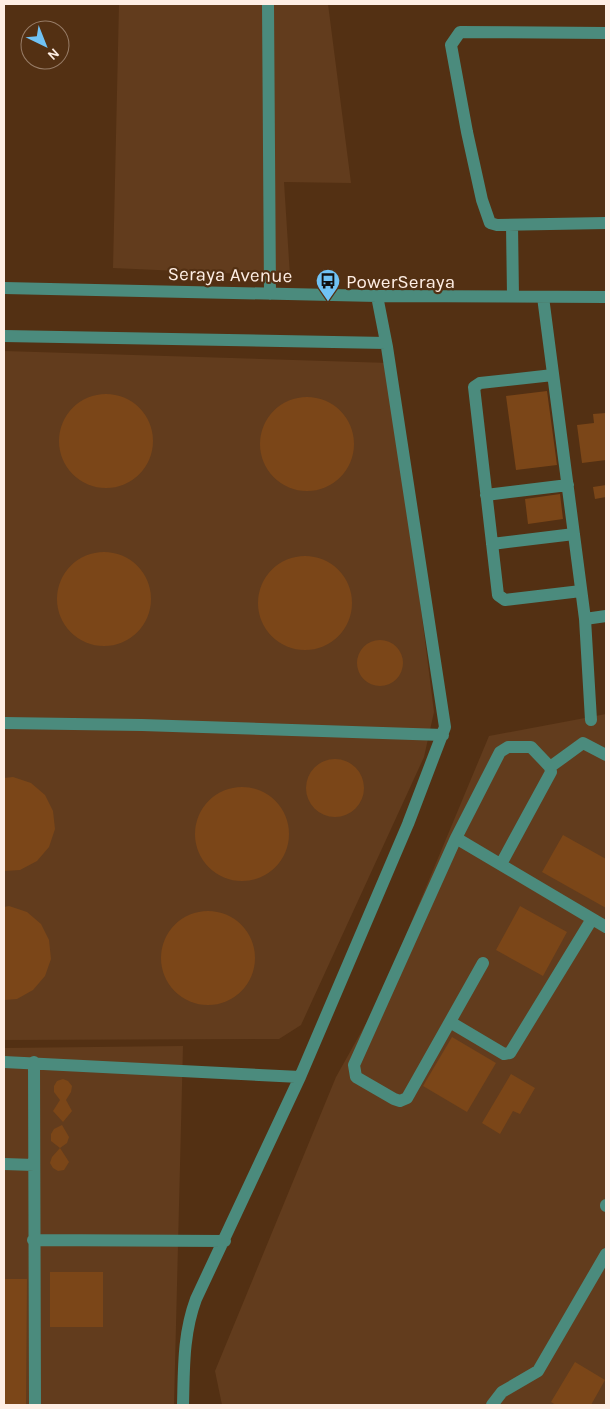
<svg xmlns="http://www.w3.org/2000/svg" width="610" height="1409" viewBox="0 0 610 1409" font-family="Karla,sans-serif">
  <rect width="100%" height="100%" fill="#533013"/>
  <path fill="#623c1d" d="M119,4H328L351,183L284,182L290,276L113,268Z
    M4,351L390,363L434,712L424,757L301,1025L279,1039L4,1040Z
    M606,714V1401L604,1405H222L215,1371L336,1077L378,1002L489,736Z
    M183,1046L174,1405H4V1048Z"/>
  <path fill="#7b4618" d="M547,391L557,465L516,470L506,396Z
    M59 441a47 47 0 1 1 94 0a47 47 0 1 1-94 0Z
    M260 444a47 47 0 1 1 94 0a47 47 0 1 1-94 0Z
    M606,413V460L582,463L577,425L594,423L593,414Z
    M606,485V497L595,499L593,487Z
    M560,494L563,519L528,524L525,499Z
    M57 599a47 47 0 1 1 94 0a47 47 0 1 1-94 0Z
    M258 603a47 47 0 1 1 94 0a47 47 0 1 1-94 0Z
    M357 663a23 23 0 1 1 46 0a23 23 0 1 1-46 0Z
    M306 788a29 29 0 1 1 58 0a29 29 0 1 1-58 0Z
    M13,777L31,783L45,795L53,811L55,829L49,847L37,861L20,870L4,871V778Z
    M195 834a47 47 0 1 1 94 0a47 47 0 1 1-94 0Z
    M563,835L606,859V908L542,872Z
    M9,906L27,912L41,924L49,940L51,959L45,976L33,990L17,999L4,1000V907Z
    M520,906L567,932L543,976L496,950Z
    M161 958a47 47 0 1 1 94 0a47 47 0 1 1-94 0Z
    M452,1037L496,1063L467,1112L423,1086Z
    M511,1074L535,1088L520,1114L513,1111L500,1134L482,1123Z
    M63,1079L68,1081L72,1086L71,1092L66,1100L72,1111L63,1122L53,1111L60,1100L54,1092V1086L57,1081Z
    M62,1125L69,1137L67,1143L60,1148L51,1141V1134L54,1129Z
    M60,1148L69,1162L64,1170L58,1171L53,1168L50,1163L52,1157Z
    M50,1272H103V1327H50Z
    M4,1279H27L26,1405H4Z
    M575,1362L605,1380L591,1405H556L551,1402Z"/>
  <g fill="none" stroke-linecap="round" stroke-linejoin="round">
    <path stroke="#4b8b7d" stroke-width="12" d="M268,4L270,294
      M606,33L460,32L451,45L467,132L482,200L490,223L497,225L606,223
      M512,225L513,296
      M4,288L377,296L606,297
      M543,297L585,619L591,720
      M4,336L386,343
      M553,375L480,383L474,387L498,595L505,600L581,591
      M486,495L568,485
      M492,544L574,534
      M585,619L606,616
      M4,723L142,725L443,735
      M550,767L583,743L606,755
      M456,838L606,927
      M483,963L407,1098L400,1101L394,1099L356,1077L354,1065L456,838L500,752L508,747H531L550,767L551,772L501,864
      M450,1022L504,1054L510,1053L592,919
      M4,1062L300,1077
      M34,1062L35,1405
      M4,1164L34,1165
      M606,1205V1206
      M33,1240L225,1241
      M183,1405C184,1368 183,1334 196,1299L300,1077L408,824L445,727L387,347L377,296
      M492,1405L502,1392L538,1371L606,1254"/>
  </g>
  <defs>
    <symbol id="bus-pin" viewBox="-11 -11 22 30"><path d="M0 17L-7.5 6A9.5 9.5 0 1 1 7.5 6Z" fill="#70c2f4" stroke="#533013"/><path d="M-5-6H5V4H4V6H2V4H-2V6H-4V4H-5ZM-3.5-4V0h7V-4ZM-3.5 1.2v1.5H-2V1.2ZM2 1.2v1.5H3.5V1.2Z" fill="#111"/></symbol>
  </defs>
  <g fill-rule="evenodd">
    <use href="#bus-pin" x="314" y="267" width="28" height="38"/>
  </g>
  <g text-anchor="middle" stroke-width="4.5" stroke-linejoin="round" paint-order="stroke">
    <g font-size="19" fill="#feeee4" stroke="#533013">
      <text transform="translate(230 274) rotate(1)" y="7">Seraya Avenue</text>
    </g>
    <g font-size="19" fill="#feeee4" stroke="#533013" text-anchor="start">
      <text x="346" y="288">PowerSeraya</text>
    </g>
  </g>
  <rect width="610" height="1409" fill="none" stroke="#feeee4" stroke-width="10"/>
  <g transform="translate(45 45) rotate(137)"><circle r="24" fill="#533013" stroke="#977c67"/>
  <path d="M0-4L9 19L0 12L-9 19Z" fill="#70c2f4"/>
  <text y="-8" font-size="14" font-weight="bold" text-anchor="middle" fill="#feeee4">N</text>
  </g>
</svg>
